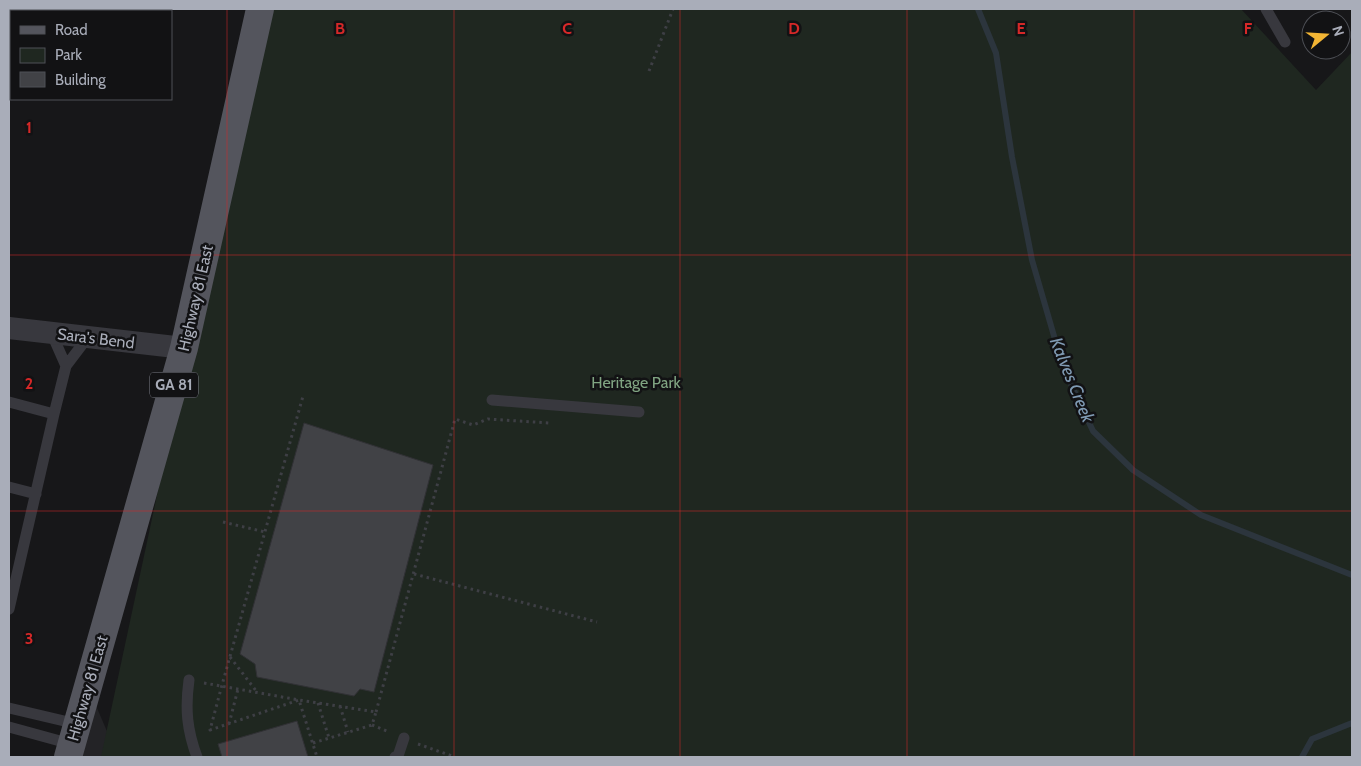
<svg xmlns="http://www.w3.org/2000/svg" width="1361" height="766" viewBox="0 0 1361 766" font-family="Cabin,sans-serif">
  <rect width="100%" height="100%" fill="#171719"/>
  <path fill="#232326" d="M82,673L118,757H62Z"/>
  <path fill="#1f2720" d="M261,9H1241L1316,90L1352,52V757H101Z"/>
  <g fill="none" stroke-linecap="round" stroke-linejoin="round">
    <path stroke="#2c353d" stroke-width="6" d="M978,9L996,53L1012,157L1032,260L1063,367L1093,431L1133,470L1201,515L1352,575
      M1302,757L1312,739L1352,723"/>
  </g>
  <path fill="#414246" stroke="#313135" d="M304,423L433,465L374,692L360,689L354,696L257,677L255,664L240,654Z
    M297,721L308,757H222L218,744Z"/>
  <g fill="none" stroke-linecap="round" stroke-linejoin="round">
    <path stroke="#3e3f45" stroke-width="3" stroke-dasharray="2.5 4" stroke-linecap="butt" d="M649,71L673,9
      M223,522L265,532
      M414,574L597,622
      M230,657L257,692
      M204,683L299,700L210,730L222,685L303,396
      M318,703L329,738
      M340,706L348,732
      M376,712L455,419L473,425L488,419L549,423
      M229,724L238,689
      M372,725L389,732
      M313,743L372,725L376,712L299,700L317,757
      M418,744L455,757"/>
    <path stroke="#38383e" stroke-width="11" d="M1266,9L1285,42
      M51,332L66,366
      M492,400L639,412
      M9,402L54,414L66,366L88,337
      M9,487L36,494
      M9,609L54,414
      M189,680C185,709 187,730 197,757
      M9,708L77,724
      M9,727L71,744
      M395,757L398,756L404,738"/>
    <path stroke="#38383e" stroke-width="22" d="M9,328L184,348"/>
    <path stroke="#54555d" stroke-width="28" d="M68,757L184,348L260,9"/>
  </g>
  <path fill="none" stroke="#d62828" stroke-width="1" stroke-opacity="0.55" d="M227,9V757M454,9V757M680,9V757M907,9V757M1134,9V757M9,255H1352M9,511H1352"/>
  <g text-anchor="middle" stroke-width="5" stroke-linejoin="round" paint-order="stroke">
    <rect fill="#121214" stroke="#7c7e88" stroke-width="1" x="150" y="372.5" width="48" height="25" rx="4"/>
    <g font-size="15" font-weight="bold" fill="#a9adb9">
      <text x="174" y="390">GA 81</text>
    </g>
    <g font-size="16" fill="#a9adb9" stroke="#121214">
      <text transform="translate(195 298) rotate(-77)" y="6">Highway 81 East</text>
      <text transform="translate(96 338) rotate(7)" y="6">Sara's Bend</text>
      <text transform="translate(87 688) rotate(-74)" y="6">Highway 81 East</text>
    </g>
    <g font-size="16" fill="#80a482" stroke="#121214">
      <text x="636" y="388">Heritage Park</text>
    </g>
    <g font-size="18" font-style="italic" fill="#809bb4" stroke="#121214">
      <text transform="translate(1072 380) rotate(68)" y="6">Kalves Creek</text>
    </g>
  </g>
  <g font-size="16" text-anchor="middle" font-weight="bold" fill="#d62828" stroke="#121214" stroke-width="5" stroke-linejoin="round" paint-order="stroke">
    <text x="340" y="34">B</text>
    <text x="567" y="34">C</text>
    <text x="794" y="34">D</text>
    <text x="1021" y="34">E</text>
    <text x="1248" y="34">F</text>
    <text x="29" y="133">1</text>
    <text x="29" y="389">2</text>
    <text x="29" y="644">3</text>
  </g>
  <rect width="1361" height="766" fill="none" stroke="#a9adb9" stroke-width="20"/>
  <rect x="10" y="10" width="162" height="90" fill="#121214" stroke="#4e5056"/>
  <rect x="20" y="26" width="25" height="8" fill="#54555d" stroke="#4e5056"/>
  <text x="55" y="35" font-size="15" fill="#a9adb9">Road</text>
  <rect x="20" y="48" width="25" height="15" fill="#1f2720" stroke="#4e5056"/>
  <text x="55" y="60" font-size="15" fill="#a9adb9">Park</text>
  <rect x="20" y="72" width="25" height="15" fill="#414246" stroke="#4e5056"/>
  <text x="55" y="85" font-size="15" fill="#a9adb9">Building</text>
  <g transform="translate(1326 35) rotate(72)"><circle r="24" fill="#121214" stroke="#4e5056"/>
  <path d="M0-4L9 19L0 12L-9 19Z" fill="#f3b534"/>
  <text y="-8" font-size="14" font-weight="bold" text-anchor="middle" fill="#a9adb9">N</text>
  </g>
</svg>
